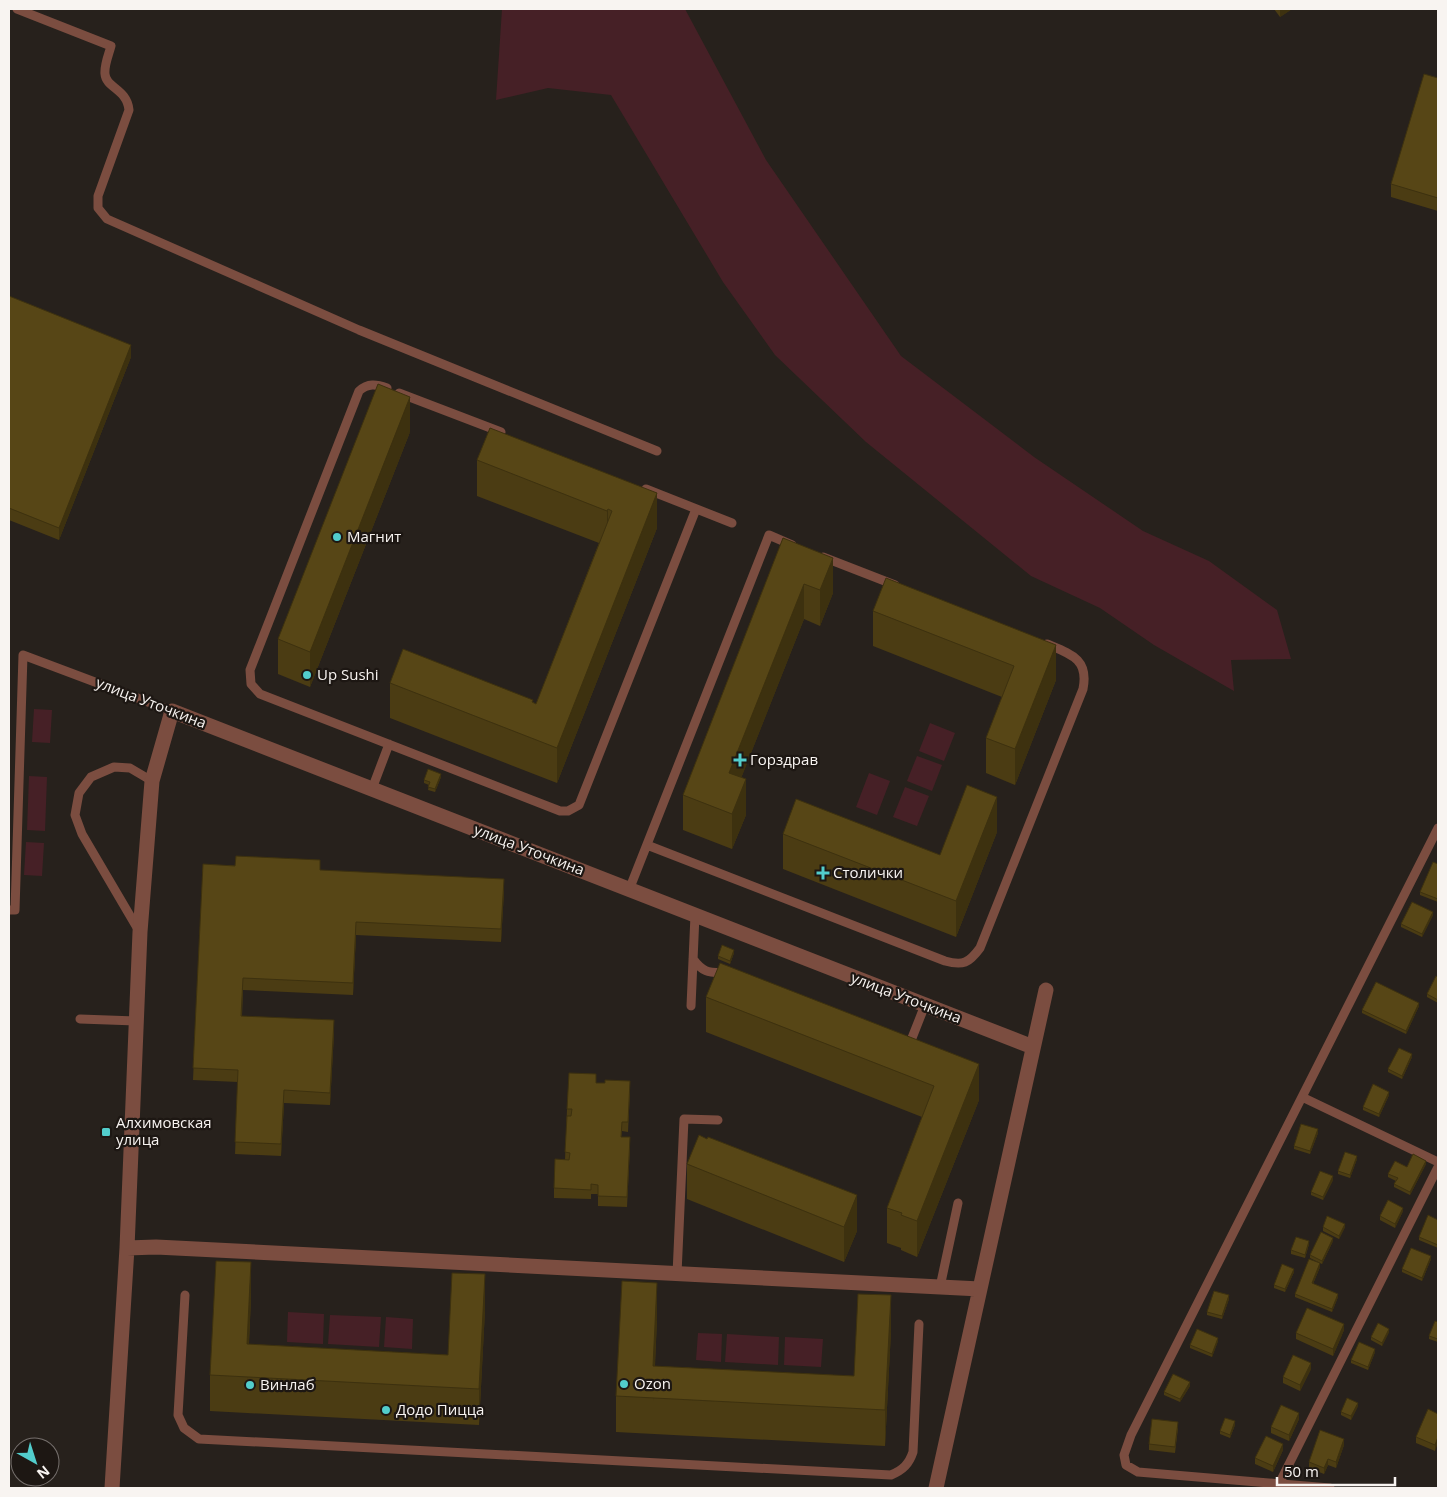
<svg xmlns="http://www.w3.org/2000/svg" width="1447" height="1497" viewBox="0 0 1447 1497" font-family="'Open Sans',sans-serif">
  <rect width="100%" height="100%" fill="#27211c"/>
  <path fill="#462026" d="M502,9H685L766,160L901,356L1034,457L1143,531L1209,561L1277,610L1291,659L1231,660L1234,691L1154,645L1100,608L1031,576L866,442L775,355L723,282L611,95L548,88L496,100Z
    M34,709L52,710L50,743L32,742Z
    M930,723L955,733L944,761L919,751Z
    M917,756L942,765L932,791L907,781Z
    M869,773L890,781L877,815L856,807Z
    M29,776L47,777L45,831L27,830Z
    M905,787L929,796L917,826L893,817Z
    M26,842L44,843L42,876L24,875Z
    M288,1312L324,1314L323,1344L287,1342Z
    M330,1315L381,1317L379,1347L328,1344Z
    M386,1317L413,1319L412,1349L384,1347Z
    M698,1333L722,1334L721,1362L696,1360Z
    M727,1334L779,1337L778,1365L725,1362Z
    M785,1337L823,1339L821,1367L784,1365Z"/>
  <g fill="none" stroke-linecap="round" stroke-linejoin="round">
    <path stroke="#7b4d40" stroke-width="9" d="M17,9L111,46C109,54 104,65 105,74C106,88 127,89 129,110L98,196V208L107,219L359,330L657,451
      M387,388C376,384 368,383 359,391L250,670L251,684L260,694L560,811H568L579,805L696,509
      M399,393L501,432
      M646,489L732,523
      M823,557L895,585
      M372,789L389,744
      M647,845L945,961C963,966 969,963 980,948L1083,689C1089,659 1071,654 1047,644
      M629,890L769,535L792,545
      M9,910H15L23,655L172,711
      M139,931L82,834L75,815L79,793L91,777L114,767L130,768L152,781
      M693,959C704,974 710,972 727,973
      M691,1006L695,915
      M80,1019L136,1021
      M910,1043L925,1005
      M1302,1097L1438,1162
      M677,1274L684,1119L718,1120
      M940,1287L958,1203
      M185,1295L178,1415L184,1428L199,1439L891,1475C903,1470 909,1464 913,1452L919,1324
      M1277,1488L1438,1167
      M1330,1488L1138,1472L1126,1465L1124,1455L1131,1435L1438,828"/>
    <path stroke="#7b4d40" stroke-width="15" d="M127,1248L156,1247L980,1289
      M112,1488L127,1248L140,932L152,781L172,711L1033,1047
      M936,1488L1046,990"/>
  </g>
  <path fill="#4b3c13" d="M1274,9H1292L1280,17Z
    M1438,78V211L1391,197V184Z
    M9,296L131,357L59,540L9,520Z
    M490,428L657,528L557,783L390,718V683L533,702L536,704L599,543L477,496V460Z
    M410,432L310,687L278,674V639Z
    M783,538L833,593L820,626L804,619L741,778L746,815L732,849L683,830V795Z
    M873,611L1056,680L1015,785L986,773V738L1002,697L873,646Z
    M441,777L435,792L428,790L429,785L424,783V780Z
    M997,832L956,937L783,869V834L940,855Z
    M203,864L320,870L504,891L501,942L356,935L353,995L243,990L242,1016L334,1033L330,1105L284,1103L281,1156L235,1154L238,1082L193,1080Z
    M1438,864V902L1420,895V892Z
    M1433,915L1422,937L1401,927V924Z
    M734,953L730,964L718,959V956Z
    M1438,977V1003L1427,997V994Z
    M706,997L979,1100L917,1257L901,1250V1248L887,1243V1208L922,1117L706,1032Z
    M1419,1006L1406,1034L1362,1013V1010Z
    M1412,1057L1402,1079L1388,1072V1069Z
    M596,1083L630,1090L628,1132L622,1131L621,1137L630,1146L627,1207L598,1206V1194H591V1199L554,1198V1188L565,1160L567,1109Z
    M1389,1095L1379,1117L1363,1110V1107Z
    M1318,1133L1310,1154L1294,1149V1146Z
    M1357,1159L1350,1178L1338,1174V1171Z
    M687,1164L857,1231L844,1262L687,1199Z
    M1426,1164L1410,1195L1394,1187V1184L1396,1181L1388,1177V1174L1407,1167Z
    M1333,1180L1323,1200L1311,1195V1192Z
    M1403,1211L1395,1228L1380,1220V1216Z
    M1438,1220V1248L1419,1240V1237Z
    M1323,1227H1345L1339,1239L1323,1231Z
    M1333,1241L1322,1264L1310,1258V1255Z
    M1309,1244L1305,1258L1291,1254V1250Z
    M1431,1259L1422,1281L1402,1272V1269Z
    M1320,1267L1313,1284L1338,1297L1332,1312L1295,1297V1294Z
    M1294,1272L1285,1292L1274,1288V1285Z
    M251,1298L249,1344L448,1355L485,1310L479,1425L210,1411V1375Z
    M1229,1299L1222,1319L1207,1315V1312Z
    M657,1319L655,1366L854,1376L891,1331L885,1446L616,1432V1396Z
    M1438,1322V1342L1429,1339V1336Z
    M1344,1330L1333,1356L1296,1339V1333Z
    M1389,1332L1382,1346L1371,1340V1337Z
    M1218,1341L1212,1357L1190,1348V1345Z
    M1375,1352L1368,1370L1351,1363V1360Z
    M1311,1369L1300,1391L1283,1383V1377Z
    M1190,1386L1180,1402L1164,1395V1392Z
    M1358,1406L1351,1420L1341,1415V1412Z
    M1438,1414L1435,1451L1416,1443V1437Z
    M1299,1419L1289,1441L1271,1433V1427Z
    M1235,1425L1230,1438L1220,1434V1431Z
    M1178,1428L1175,1453L1149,1450V1444Z
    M1344,1445L1336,1468L1328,1465L1324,1474L1309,1468V1462Z
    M1283,1450L1273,1472L1255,1464V1458Z"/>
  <path fill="#3d310f" d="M1280,9H1292L1280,17Z
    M131,345V357L59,540V528Z
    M410,397V432L310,687V652Z
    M657,493V528L557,783V748Z
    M608,509V544L607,546V511Z
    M833,558V593L820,626V590Z
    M804,584V619L729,809V773Z
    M1056,645V680L1015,785V749Z
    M441,774V777L435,792V789Z
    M746,779V815L732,849V814Z
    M997,797V832L956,937V901Z
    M504,879V891L501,942V929Z
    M1433,912V915L1422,937V934Z
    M356,922V935L353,995V983Z
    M734,950V953L730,964V961Z
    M1419,1003V1006L1406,1034V1031Z
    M334,1020V1033L330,1105V1093Z
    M1412,1054V1057L1402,1079V1076Z
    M979,1064V1100L917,1257V1221Z
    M284,1090V1103L281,1156V1144Z
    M1389,1092V1095L1379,1117V1114Z
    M1318,1129V1133L1310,1154V1151Z
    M1357,1156V1159L1350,1178V1175Z
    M1426,1161V1164L1410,1195V1192Z
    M1333,1176V1180L1323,1200V1197Z
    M857,1195V1231L844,1262V1227Z
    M1403,1208V1211L1395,1228V1224Z
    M1345,1224V1227L1339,1239V1236Z
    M1333,1238V1241L1322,1264V1261Z
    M1309,1241V1244L1305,1258V1255Z
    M1431,1256V1259L1422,1281V1278Z
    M251,1262V1298L247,1380V1344Z
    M1320,1263V1267L1312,1286V1283Z
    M1294,1269V1272L1285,1292V1289Z
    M485,1274V1310L479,1425V1389Z
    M657,1283V1319L653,1401V1366Z
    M1338,1294V1297L1332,1312V1309Z
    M891,1295V1331L885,1446V1410Z
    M1229,1295V1299L1222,1319V1316Z
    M1344,1324V1330L1333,1356V1349Z
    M1389,1329V1332L1382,1346V1343Z
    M1218,1338V1341L1212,1357V1354Z
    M1375,1349V1352L1368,1370V1367Z
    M1311,1363V1369L1300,1391V1385Z
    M1190,1382V1386L1180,1402V1399Z
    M1358,1403V1406L1351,1420V1416Z
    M1299,1413V1419L1289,1441V1435Z
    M1235,1421V1425L1230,1438V1435Z
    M1438,1437V1443L1435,1451V1445Z
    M1344,1439V1445L1336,1468V1462Z
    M1283,1444V1450L1273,1472V1466Z
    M1328,1459V1465L1324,1474V1468Z"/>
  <path fill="#574616" stroke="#3d310f" d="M1424,74L1438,78V198L1391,184Z
    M9,296L131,345L59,528L9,508Z
    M378,384L410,397L310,652L278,639Z
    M490,428L657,493L557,748L390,683L403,649L533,700L532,702L536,704L612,511L608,509L607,511L477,460Z
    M783,538L833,558L820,590L804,584L729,773L746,779L732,814L683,795Z
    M886,578L1056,645L1015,749L986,738L1014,666L873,611Z
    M428,769L441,774L435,789L428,787L430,782L424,780Z
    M967,785L997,797L956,901L783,834L796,799L940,855Z
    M236,856L320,860V870L504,879L501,929L356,922L353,983L243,978L241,1016L334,1020L330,1093L284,1090L281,1144L235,1142L238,1070L193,1068L203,864L235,866Z
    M1433,862L1438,864V899L1420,892Z
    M1412,902L1433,912L1422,934L1401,924Z
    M722,945L734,950L730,961L718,956Z
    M720,963L979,1064L917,1221L901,1215L902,1213L887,1208L934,1086L706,997Z
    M1436,976L1438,977V1000L1427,994Z
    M1376,982L1419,1003L1406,1031L1362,1010Z
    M1399,1048L1412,1054L1402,1076L1388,1069Z
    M569,1073L596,1074V1083H605V1080L630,1081L628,1122H622L621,1137H630L627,1197L598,1196V1185L591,1184V1190L554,1188L555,1159L569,1160L570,1153L565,1152L567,1116H571L572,1109H567Z
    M1373,1084L1389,1092L1379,1114L1363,1107Z
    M1301,1124L1318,1129L1310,1151L1294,1146Z
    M699,1135L707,1139L708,1137L857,1195L844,1227L687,1164Z
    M1345,1152L1357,1156L1350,1175L1338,1171Z
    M1413,1154L1426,1161L1410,1192L1394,1184L1398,1178L1388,1174L1395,1161L1407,1167Z
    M1320,1171L1333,1176L1323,1197L1311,1192Z
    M1388,1200L1403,1208L1395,1224L1380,1216Z
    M1428,1215L1438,1220V1245L1419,1237Z
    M1327,1216L1345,1224L1339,1236L1323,1227Z
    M1321,1232L1333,1238L1322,1261L1310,1255Z
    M1296,1237L1309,1241L1305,1255L1291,1250Z
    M1411,1248L1431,1256L1422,1278L1402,1269Z
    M1309,1259L1320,1263L1312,1283L1338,1294L1332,1309L1295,1294Z
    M216,1261L251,1262L247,1344L448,1355L452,1273L485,1274L479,1389L210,1375Z
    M1282,1264L1294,1269L1285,1289L1274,1285Z
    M622,1281L657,1283L653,1366L854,1376L858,1294L891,1295L885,1410L616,1396Z
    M1214,1291L1229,1295L1222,1316L1207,1312Z
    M1307,1308L1344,1324L1333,1349L1296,1333Z
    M1435,1321L1438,1322V1339L1429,1336Z
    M1378,1323L1389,1329L1382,1343L1371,1337Z
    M1197,1329L1218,1338L1212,1354L1190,1345Z
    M1359,1342L1375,1349L1368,1367L1351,1360Z
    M1293,1355L1311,1363L1300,1385L1283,1377Z
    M1173,1374L1190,1382L1180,1399L1164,1392Z
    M1347,1398L1358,1403L1351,1416L1341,1412Z
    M1281,1405L1299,1413L1289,1435L1271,1427Z
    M1428,1409L1438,1414V1437L1435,1445L1416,1437Z
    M1225,1418L1235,1421L1230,1435L1220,1431Z
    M1152,1419L1178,1422L1175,1447L1149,1444Z
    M1320,1430L1344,1439L1336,1462L1328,1459L1324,1468L1309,1462Z
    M1266,1436L1283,1444L1273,1466L1255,1458Z"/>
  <g fill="#52cdcc" stroke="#1d1713" stroke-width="2">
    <circle cx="337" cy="537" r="5"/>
    <circle cx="307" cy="675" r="5"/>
    <path d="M737.5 752.5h5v5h5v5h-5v5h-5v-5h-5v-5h5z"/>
    <path d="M820.5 865.5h5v5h5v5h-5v5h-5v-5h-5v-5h5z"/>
    <rect x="101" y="1127" width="10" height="10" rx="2.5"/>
    <circle cx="624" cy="1384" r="5"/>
    <circle cx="250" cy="1385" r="5"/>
    <circle cx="386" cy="1410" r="5"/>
  </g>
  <g text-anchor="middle" stroke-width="4.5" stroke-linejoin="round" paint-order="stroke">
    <g font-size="15" fill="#f8f4f1" stroke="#1d1713" text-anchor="start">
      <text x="347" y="542">Магнит</text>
      <text x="317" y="680">Up Sushi</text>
      <text x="750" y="765">Горздрав</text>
      <text x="833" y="878">Столички</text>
      <text x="116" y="1128">Алхимовская<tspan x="116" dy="17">улица</tspan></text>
      <text x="634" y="1389">Ozon</text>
      <text x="260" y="1390">Винлаб</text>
      <text x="396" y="1415">Додо Пицца</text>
    </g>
    <g font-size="15" fill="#f8f4f1" stroke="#1d1713">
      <text transform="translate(151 703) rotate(21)" y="5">улица Уточкина</text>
      <text transform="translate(529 850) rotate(21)" y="5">улица Уточкина</text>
      <text transform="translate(906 998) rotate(21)" y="5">улица Уточкина</text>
    </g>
  </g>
  <rect width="1447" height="1497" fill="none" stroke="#f8f4f1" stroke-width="20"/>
  <g transform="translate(35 1462) rotate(141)"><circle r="24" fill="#1d1713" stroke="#756f6c"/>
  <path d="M0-4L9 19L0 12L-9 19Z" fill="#52cdcc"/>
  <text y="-8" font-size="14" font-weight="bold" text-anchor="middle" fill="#f8f4f1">N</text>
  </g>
  <path d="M1277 1477v8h118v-8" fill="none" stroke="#f8f4f1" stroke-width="2.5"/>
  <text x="1284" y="1477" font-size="15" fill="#f8f4f1" stroke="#1d1713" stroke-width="4" paint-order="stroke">50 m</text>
</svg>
